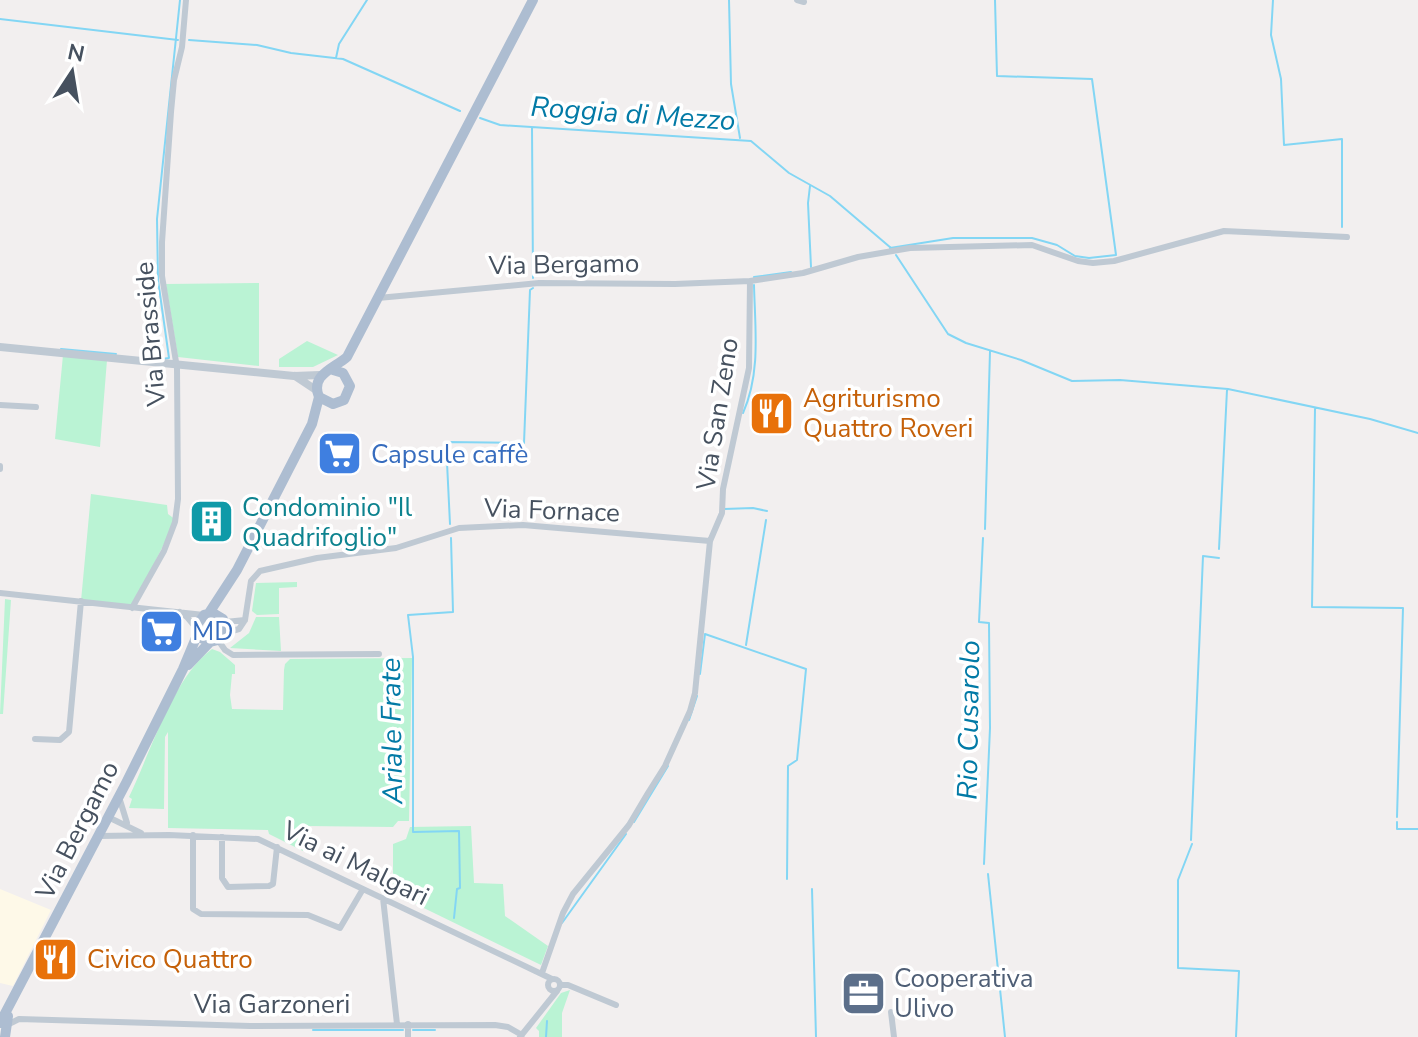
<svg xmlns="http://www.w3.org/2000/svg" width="1418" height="1037" viewBox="0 0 1418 1037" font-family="'Nunito Sans',sans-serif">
  <rect width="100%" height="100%" fill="#f2efef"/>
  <path fill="#fef9e8" d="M0,889L51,910L13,986L0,983Z"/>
  <path fill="#baf3d4" d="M259,283V366L178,357L166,284Z
    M307,341L338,355L313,367H279V359Z
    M63,355L107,360L100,447L55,439Z
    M91,494L167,505L168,514L176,520L132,608L81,601Z
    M297,582V587L279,588V614L257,615L252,611L256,583Z
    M5,599L11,600L3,714H0Z
    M256,617H279L281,651L230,648L249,633Z
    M212,649L220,652L235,665V674H232L230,695L232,709L283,710L284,670L285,664L290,659L412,658L409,821H398L393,827L306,826L303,851L269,834L268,830L168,828V732L165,737L164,809L129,808L132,799L129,797C150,754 173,677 212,649Z
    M471,826L474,883L503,884L505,916L548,946L541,965L393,893V844L406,839L410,827Z
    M570,990L562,1013V1037H539V1031L536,1028L561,993Z"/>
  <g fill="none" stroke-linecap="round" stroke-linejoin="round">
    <path stroke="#83d6f4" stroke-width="2" d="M729,0L731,84L740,138
      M1273,0L1271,35L1281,79L1284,145L1342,139V227
      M0,19L178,40
      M189,40L257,45L291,53L343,59L460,111
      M336,58L339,44L367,0
      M480,118L500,125L751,141L789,173L830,196L891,248
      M532,128L533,278
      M810,186L808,203L811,267
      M890,248L953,238H1032L1057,245L1075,256L1089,258L1116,255L1092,79L997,76L995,0
      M896,255L948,334L966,343L1021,360L1072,381L1120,380L1228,389L1370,419L1418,433
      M754,277L791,272
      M61,349L116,354
      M162,359L169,358L158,280L157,219L180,0
      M1315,408L1312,607L1403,608L1397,817
      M743,413C761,373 755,328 754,285
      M724,509L753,508L767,511
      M450,524L446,442L524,443L530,290L533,288
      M985,529L990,351
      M451,538L453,612L408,615L413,657V832L459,831L460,888L457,889L454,918
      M983,538L979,622L989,623L990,728L984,864
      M1219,549L1227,390
      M746,645L766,520
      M700,674L705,634L806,669L797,760L788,766L787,879
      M689,720L697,696
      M634,822L668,766
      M1397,822V829H1418
      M1191,840L1203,556L1219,558
      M1192,844L1178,880V968L1239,971L1236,1037
      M988,874L1005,1037
      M812,889L816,1037
      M562,923L626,834
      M313,1030H403
      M413,1030H435
      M546,1037L547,1021"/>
    <path stroke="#bfc9d3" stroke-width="6" d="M797,0L804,2
      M378,298L539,283L675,284L750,281
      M0,405L36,407
      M0,469V466
      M0,593L204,615
      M132,608L164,551L175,522L178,499L177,368L162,276V242L171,112L174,80L182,47L186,0
      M180,612L187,617L197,629
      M225,622L245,620
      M225,633L239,629L245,620L251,581L260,571L317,558L396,548L459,528L523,525L710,541
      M218,640L225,650L233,655L379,654
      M35,739L60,740L69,732L81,601
      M119,797L127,823
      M108,817L141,833
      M193,835V909L201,914L308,915L340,928L363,889
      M98,836L169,835L258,839L552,979
      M222,837V878L228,887L269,886L273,884L277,847
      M383,898L397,1024
      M542,973L563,913L573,894L629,825L648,793L665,766L690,711L695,693L710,541L722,513L723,489L749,368L750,281L803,273L858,257L910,248L1032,245L1078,261L1093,263L1114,261L1224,231L1347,237
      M548 985a6 6 0 1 1 12 0a6 6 0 1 1-12 0Z
      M560,985H568L616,1005
      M891,1012L894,1037
      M408,1024V1037
      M7,1025L19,1019L250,1026L495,1025L508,1027L522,1035
      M520,1037L557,991"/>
    <path stroke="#bfc9d3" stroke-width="8" d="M0,347L294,376L320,375
      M295,376L316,390"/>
    <path stroke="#adbdd1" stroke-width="10" d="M333,370L343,373L350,386L344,400L333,404L319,397C310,375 333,369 347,357L533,0
      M209,613L237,570L312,424L319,397
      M188,665L210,642L218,640L225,633L223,619L213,613L204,615L197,625L201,638L210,642
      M0,1023L126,783L183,669L198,633
      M5,1037L8,1016"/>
  </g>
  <defs>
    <symbol id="restaurant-square" viewBox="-11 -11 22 22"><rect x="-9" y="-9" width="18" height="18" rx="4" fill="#e8710a" stroke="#fff"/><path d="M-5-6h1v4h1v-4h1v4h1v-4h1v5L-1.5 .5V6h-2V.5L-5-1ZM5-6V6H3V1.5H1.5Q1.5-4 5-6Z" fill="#fff"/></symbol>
    <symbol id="supermarket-square" viewBox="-11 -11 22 22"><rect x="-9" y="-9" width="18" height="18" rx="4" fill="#3f7fe0" stroke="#fff"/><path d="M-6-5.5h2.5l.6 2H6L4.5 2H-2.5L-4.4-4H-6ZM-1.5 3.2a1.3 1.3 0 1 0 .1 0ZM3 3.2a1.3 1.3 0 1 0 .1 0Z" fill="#fff"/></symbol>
    <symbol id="building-square" viewBox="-11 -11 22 22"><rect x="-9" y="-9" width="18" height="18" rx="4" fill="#0f9aa8" stroke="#fff"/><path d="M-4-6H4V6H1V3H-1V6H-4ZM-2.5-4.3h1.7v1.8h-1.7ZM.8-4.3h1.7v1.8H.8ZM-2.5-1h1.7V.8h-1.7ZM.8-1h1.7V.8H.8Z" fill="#fff"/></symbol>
    <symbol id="office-square" viewBox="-11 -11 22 22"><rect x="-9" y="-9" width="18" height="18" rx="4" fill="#5c6f8a" stroke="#fff"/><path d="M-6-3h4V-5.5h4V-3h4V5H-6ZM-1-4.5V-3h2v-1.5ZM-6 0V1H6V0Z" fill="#fff"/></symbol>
  </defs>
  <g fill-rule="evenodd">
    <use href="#restaurant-square" x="746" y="388" width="51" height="51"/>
    <use href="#supermarket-square" x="314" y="428" width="51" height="51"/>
    <use href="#building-square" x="186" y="496" width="51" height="51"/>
    <use href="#supermarket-square" x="136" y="606" width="51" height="51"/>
    <use href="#restaurant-square" x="30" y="934" width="51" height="51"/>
    <use href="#office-square" x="838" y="968" width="51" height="51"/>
  </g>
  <g text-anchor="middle" stroke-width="7" stroke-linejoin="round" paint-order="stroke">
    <g font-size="26" fill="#46515f" stroke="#fff">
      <text transform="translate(564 264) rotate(-1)" y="9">Via Bergamo</text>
      <text transform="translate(150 334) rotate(-95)" y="9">Via Brasside</text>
      <text transform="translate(717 414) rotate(-81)" y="9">Via San Zeno</text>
      <text transform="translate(552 510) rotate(2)" y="9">Via Fornace</text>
      <text transform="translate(77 830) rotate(-63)" y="9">Via Bergamo</text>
      <text transform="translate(356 863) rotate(26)" y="9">Via ai Malgari</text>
      <text x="272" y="1013">Via Garzoneri</text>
    </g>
    <g font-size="26" fill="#c56008" stroke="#fff" text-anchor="start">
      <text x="803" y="407">Agriturismo<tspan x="803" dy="30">Quattro Roveri</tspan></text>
      <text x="87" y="968">Civico Quattro</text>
    </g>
    <g font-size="26" fill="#366cbe" stroke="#fff" text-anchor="start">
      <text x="371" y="463">Capsule caffè</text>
      <text x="192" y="640">MD</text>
    </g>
    <g font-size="26" fill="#0d838f" stroke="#fff" text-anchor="start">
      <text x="242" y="516">Condominio "Il<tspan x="242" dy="30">Quadrifoglio"</tspan></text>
    </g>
    <g font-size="26" fill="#4e5e75" stroke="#fff" text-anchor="start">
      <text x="894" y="987">Cooperativa<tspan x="894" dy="30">Ulivo</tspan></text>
    </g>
    <g font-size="28" font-style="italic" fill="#027aa6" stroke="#fff">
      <text transform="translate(633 113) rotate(4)" y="10">Roggia di Mezzo</text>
      <text transform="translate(968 720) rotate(-89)" y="10">Rio Cusarolo</text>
      <text transform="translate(391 731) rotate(-91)" y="10">Ariale Frate</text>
    </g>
  </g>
  <g transform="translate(72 72) rotate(12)" stroke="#ffffff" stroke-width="6" paint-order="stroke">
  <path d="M0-6L14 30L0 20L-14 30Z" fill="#46515f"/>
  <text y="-12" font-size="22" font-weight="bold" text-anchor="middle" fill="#46515f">N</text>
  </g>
</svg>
